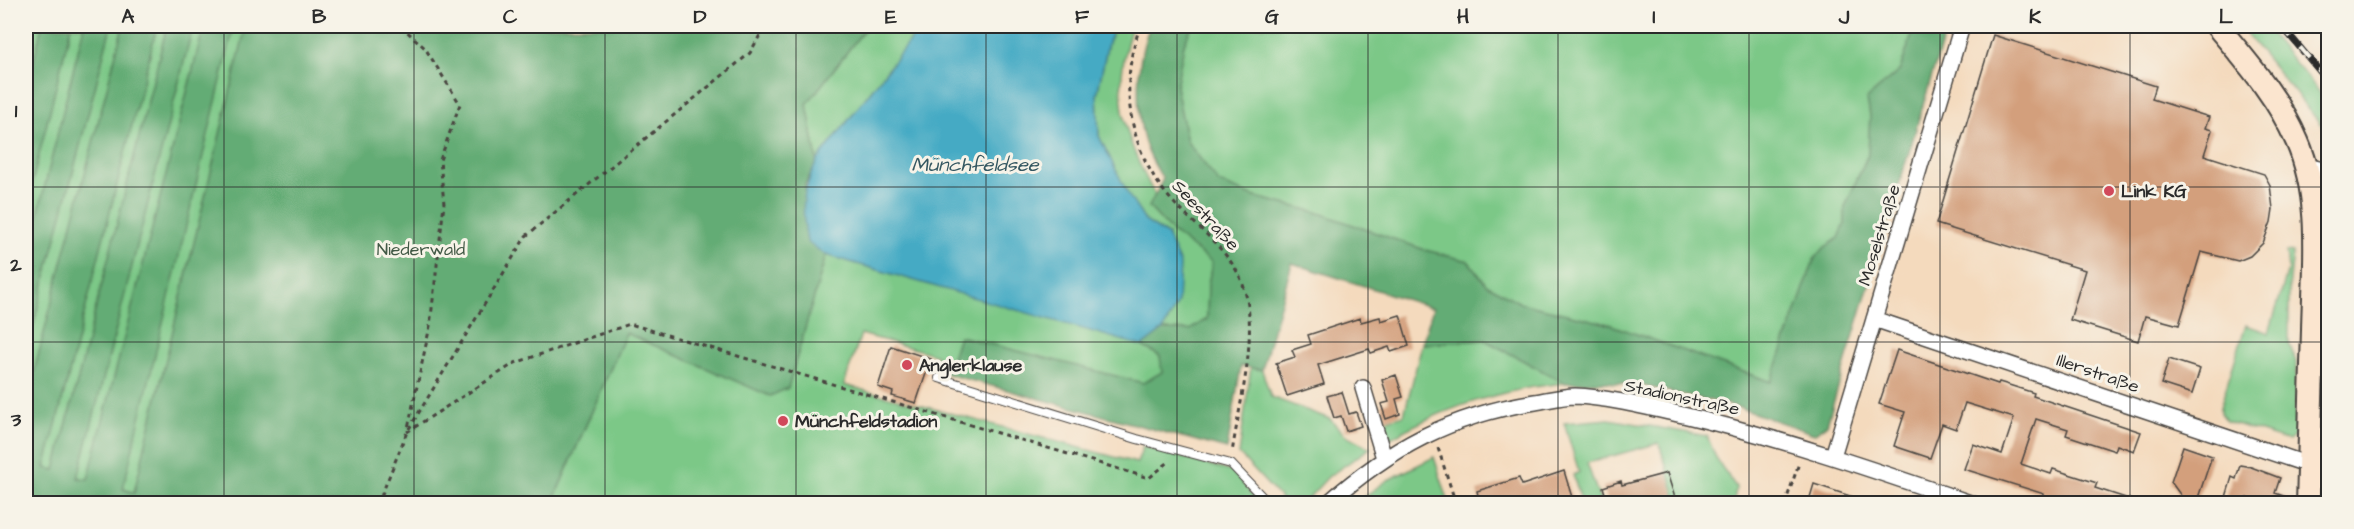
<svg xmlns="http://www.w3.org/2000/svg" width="2354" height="529" viewBox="0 0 2354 529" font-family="'Architects Daughter',sans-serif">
  <rect width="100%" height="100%" fill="#f7f3e8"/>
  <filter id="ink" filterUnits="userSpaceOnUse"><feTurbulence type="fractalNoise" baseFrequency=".0167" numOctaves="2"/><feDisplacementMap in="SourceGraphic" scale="12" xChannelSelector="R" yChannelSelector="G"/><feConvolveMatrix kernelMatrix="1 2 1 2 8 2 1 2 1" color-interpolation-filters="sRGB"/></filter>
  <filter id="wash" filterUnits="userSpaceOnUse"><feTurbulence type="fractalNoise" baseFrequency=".008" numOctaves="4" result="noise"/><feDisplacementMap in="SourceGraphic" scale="24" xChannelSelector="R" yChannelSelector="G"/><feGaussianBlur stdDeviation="1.35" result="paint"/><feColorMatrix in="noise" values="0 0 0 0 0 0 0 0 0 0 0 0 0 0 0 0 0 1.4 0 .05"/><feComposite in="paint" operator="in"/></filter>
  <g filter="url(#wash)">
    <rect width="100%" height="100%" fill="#f4dabd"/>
    <path fill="#7bc887" stroke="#537a59" stroke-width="1.5" d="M27,26H42L26,92V30Z
      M71,26H84L26,263V207Z
      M111,26H123L26,403V353Z
      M157,26H167L55,470L45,468Z
      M193,26H204L88,480L78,477Z
      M234,26H246L134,493L122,488Z
      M867,26H921L817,161L807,104Z
      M1115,26H1132C1111,92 1122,135 1155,195L1149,207L1171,231L1212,262L1208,286L1207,319L1190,330H1163L1178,302L1168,235L1145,221L1128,196L1099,136L1097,95L1108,42Z
      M1192,26H1915L1900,70L1867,99L1870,115L1868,154L1845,207V224L1839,239L1825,247L1814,260L1772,382L1608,324L1520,303L1486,284L1468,261L1425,250L1316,212L1255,197L1219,183L1187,142L1176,86L1184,44Z
      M2240,26H2264L2328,102V133Z
      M2286,252L2293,253L2289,289V343L2296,362L2295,436L2289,441L2226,421L2220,413V407L2246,325L2269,333L2288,270Z
      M826,255L1122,338L1142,346L1160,356L1163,373L1143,383L959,336L947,374L934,370L937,355L861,334L844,385L1137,463L1143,446L1233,472L1259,503L552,504L626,333L770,396L788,388Z
      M1485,340L1565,383C1503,389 1444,407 1389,439L1384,421L1404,415L1422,344Z
      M1251,367L1262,370L1271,397L1330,419L1344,434L1370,448L1328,477L1303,504L1288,503L1283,501L1239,454Z
      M1609,419L1707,436L1717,460L1736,487L1734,503H1678L1659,443L1587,463L1601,503H1582L1573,475L1579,472L1564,423Z
      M1434,457L1449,503H1355L1388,480Z"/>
    <path fill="#64ac74" stroke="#486c50" stroke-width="1.5" d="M42,26H71L26,207V92Z
      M84,26H111L26,353V263Z
      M123,26H157L45,468L55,470L167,26H193L78,478L88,479L204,26H234L123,489L134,493L246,26H867L807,104L817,161L805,185L808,242L826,255L788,388L770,396L626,333L552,503L26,504V403Z
      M1150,26H1192L1184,44L1176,87L1187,142L1219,183L1255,197L1316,212L1425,250L1468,261L1486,284L1520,303L1608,324L1771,382L1814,260L1825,247L1839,238L1845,224V207L1868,155L1870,115L1867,99L1900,70L1915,26H1947L1827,424L1814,434L1731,405L1639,385L1604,382L1565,383L1485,340L1422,344L1433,308L1292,263L1262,370L1241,366L1227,449L947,374L959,336L1143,383L1162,372L1160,356L1142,346L1163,330H1190L1207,319L1208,286L1212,262L1171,231L1149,207L1163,179C1158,171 1153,163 1149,154C1134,119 1135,61 1150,26Z"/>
    <path fill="#45aac4" stroke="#386a78" stroke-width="1.5" d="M921,26H1115L1108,42L1097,95L1099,136L1129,196L1145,221L1167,235L1180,264L1178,302L1163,330L1142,346L826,255L807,242C801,207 801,193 817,161Z"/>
    <g id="blocks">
      <path fill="#d39f7b" d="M1993,35L2156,86L2152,99L2209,117L2205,128L2212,130L2204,155L2264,174L2270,185L2273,209L2271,222L2263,243L2250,256L2238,261L2201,252L2179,325L2145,316L2138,341L2070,320L2085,270L1936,224Z
        M1400,315L1409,346L1391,352L1389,347L1371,353L1369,349L1318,365L1324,384L1287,396L1276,363L1295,357L1292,350L1311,344L1308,335L1360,318L1361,322L1380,317L1381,321Z
        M891,346L931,359L916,403L892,396L893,392L878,387Z
        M1897,350L1998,384L1999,382L2009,385L2034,393L2033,396L2141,432L2134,451L2117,445L2115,451L2066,435L2068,429L2036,419L2021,464L2051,474L2053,469L2097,483L2095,488L2135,501L2134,504H2067L2044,496V494L1964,469L1973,444L2002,454L2014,418L1965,403L1956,429L1942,424L1930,458L1894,446L1905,412L1879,404Z
        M2169,359L2200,369L2192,394L2161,384Z
        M1396,375L1403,397L1396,399L1400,414L1386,419L1381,404L1389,402L1382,380Z
        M1342,392L1349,414L1356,412L1361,426L1346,431L1341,416L1334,418L1327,396Z
        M2183,446L2212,456L2196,504H2187L2171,482Z
        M2240,465L2251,467L2280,478L2275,493L2295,500V504H2265L2247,498L2245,504H2224L2232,477L2236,479Z
        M1564,471L1574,504H1480L1477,491L1519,478L1522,485Z
        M1667,473L1677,504H1608L1603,487L1621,481L1622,485Z
        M1814,484L1865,501L1864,504H1808Z"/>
    </g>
  </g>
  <g filter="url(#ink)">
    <use href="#blocks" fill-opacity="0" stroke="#494541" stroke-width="1.5"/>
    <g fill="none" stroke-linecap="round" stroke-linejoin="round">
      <defs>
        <path id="lane" d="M939,378L1137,439L1231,464L1269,504"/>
        <path id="street" d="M2306,166L2328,171
          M1874,319L2309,465
          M1363,388L1384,458
          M1833,456L1962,26
          M2309,470L2328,478
          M1327,504C1390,448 1451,415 1535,402C1548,400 1563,396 1575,396C1607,397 1651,408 1683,415C1781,438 1877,471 1973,504"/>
        <path id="secondary" d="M2217,26C2247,62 2278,97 2297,141C2323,200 2314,268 2313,330C2311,388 2310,446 2308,504"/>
      </defs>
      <use href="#lane" stroke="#494541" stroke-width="10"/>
      <use href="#street" stroke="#494541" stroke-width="18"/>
      <use href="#secondary" stroke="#494541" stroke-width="26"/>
      <path stroke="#494541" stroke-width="3" stroke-dasharray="4.5 4.5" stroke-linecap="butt" d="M401,26L425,48L460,104L440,160L444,204L430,326L408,428
        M1140,26C1137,37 1132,49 1131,61C1122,115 1141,172 1181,210C1204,233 1236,257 1245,291C1258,338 1239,405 1232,453
        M407,432L515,363L630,324L1149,478L1170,461
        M1438,448L1456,504
        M378,504L407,432L526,236L750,53L765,26
        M1785,504L1799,463"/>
      <use href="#lane" stroke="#fff" stroke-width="8"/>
      <use href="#street" stroke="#fff" stroke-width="15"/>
      <use href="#secondary" stroke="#fbe5cf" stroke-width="22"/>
      <defs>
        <path id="rail" d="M2282,26L2328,81"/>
      </defs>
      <use href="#rail" stroke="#2b2b2b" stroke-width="7"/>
      <use href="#rail" stroke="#f7f3e8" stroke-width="4.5" stroke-dasharray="14" stroke-linecap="butt"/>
    </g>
  </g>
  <path fill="none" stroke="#2b2b2b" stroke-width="1.5" stroke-opacity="0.55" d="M224,26V504M414,26V504M605,26V504M796,26V504M986,26V504M1177,26V504M1368,26V504M1558,26V504M1749,26V504M1940,26V504M2130,26V504M26,187H2328M26,342H2328"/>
  <g fill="#d1495b" stroke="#f7f3e8" stroke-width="2">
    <circle cx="2109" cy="191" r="6"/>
    <circle cx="907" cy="365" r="6"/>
    <circle cx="783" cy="421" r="6"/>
  </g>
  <g text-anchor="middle" stroke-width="6" stroke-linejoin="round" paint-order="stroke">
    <g font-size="18" font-weight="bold" fill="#2b2b2b" stroke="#f7f3e8" text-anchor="start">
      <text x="2121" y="197">Link KG</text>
      <text x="919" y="371">Anglerklause</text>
      <text x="795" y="427">Münchfeldstadion</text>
    </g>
    <g font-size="18" fill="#2b2b2b" stroke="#f7f3e8">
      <text transform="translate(1206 215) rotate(47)" y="6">Seestraße</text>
      <text transform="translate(1879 235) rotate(-73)" y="6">Moselstraße</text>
      <text transform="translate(2098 373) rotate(19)" y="6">Illerstraße</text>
      <text transform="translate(1682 397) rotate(12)" y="6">Stadionstraße</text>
    </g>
    <g font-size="18" fill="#435a47" stroke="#f7f3e8">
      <text x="421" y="255">Niederwald</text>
    </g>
    <g font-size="20" font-style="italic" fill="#345761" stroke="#f7f3e8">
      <text x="975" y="171">Münchfeldsee</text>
    </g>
  </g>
  <rect width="2354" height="529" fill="none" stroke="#f7f3e8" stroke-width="66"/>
  <rect x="33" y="33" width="2288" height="463" fill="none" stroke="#2b2b2b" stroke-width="2"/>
  <g font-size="20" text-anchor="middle" font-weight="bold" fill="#2b2b2b">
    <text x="128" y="23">A</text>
    <text x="319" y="23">B</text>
    <text x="510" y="23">C</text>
    <text x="700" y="23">D</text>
    <text x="891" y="23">E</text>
    <text x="1082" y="23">F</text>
    <text x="1272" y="23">G</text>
    <text x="1463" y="23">H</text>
    <text x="1654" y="23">I</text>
    <text x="1844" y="23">J</text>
    <text x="2035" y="23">K</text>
    <text x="2226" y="23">L</text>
    <text x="16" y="117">1</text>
    <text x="16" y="271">2</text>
    <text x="16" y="426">3</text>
  </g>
</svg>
